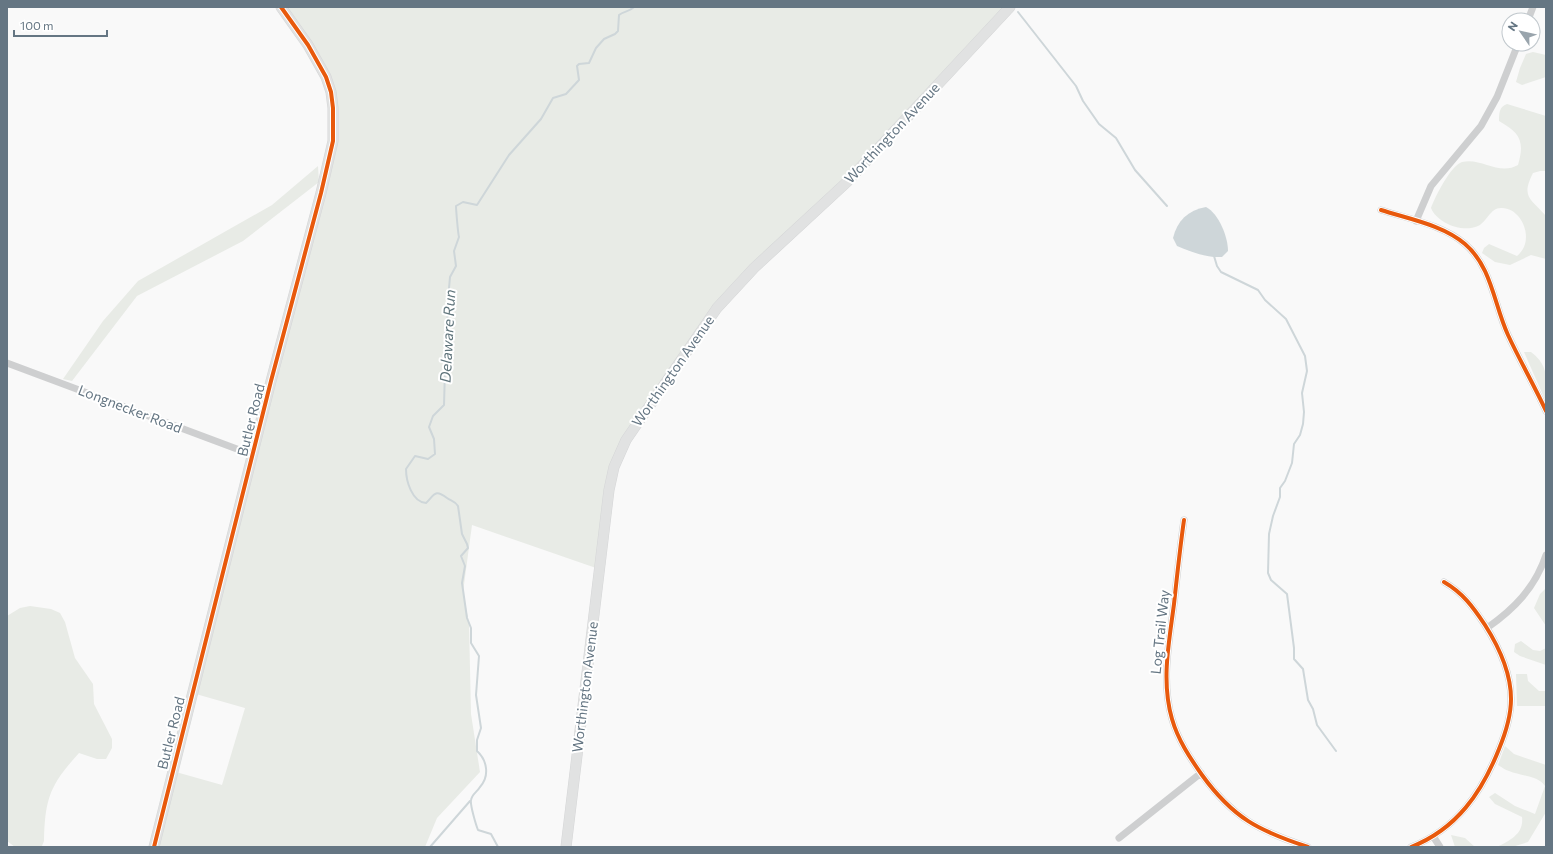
<svg xmlns="http://www.w3.org/2000/svg" width="1553" height="854" viewBox="0 0 1553 854" font-family="Commissioner,sans-serif">
  <rect width="100%" height="100%" fill="#f9f9f9"/>
  <path fill="#e8ebe6" d="M283,7H1005L860,164L717,306L620,450L596,568L472,525L463,592L469,623L471,714L480,772L437,818L425,847H156L176,772L222,785L245,708L196,694L332,158L335,101Z
    M1533,52L1546,55V77L1522,85L1516,82L1520,68L1526,54Z
    M1507,104L1546,116V171H1540L1533,173C1521,197 1530,198 1546,216V259L1531,255L1510,265L1495,262L1482,253L1484,248L1489,244L1517,256C1536,241 1522,207 1501,208C1490,208 1487,222 1478,226C1462,233 1437,223 1431,208C1435,197 1451,165 1462,162C1481,157 1499,176 1518,165C1525,141 1520,133 1499,121C1499,113 1499,107 1507,104Z
    M318,166L319,182L243,241L137,296L72,381L63,379L103,321L138,281L272,205Z
    M1524,352H1531C1550,366 1546,381 1546,402Z
    M1545,589H1546V626L1534,608L1540,594Z
    M30,606L51,609L60,613L65,622L75,658L93,684L94,704L112,739V748L106,759H97L79,753C50,785 45,798 44,841L42,846L15,847L7,841V616L20,608Z
    M1521,641L1533,650L1540,651L1546,648V665L1520,656L1514,652L1515,644Z
    M1516,674H1527L1528,681L1539,691H1546V706H1517Z
    M1505,746L1514,754L1546,765V812L1528,842L1512,847H1497C1510,840 1524,834 1522,817L1495,804L1489,797L1495,793L1515,806L1535,814L1545,786C1538,775 1520,776 1509,771C1505,770 1502,767 1498,765Z
    M1451,835L1465,838L1475,847H1455Z"/>
  <path fill="#ced6d9" d="M1206,207C1219,214 1228,237 1228,251L1222,257C1207,258 1191,252 1177,246L1173,238C1177,221 1188,210 1206,207Z"/>
  <g fill="none" stroke-linecap="round" stroke-linejoin="round">
    <path stroke="#ced6d9" stroke-width="2" d="M1018,12L1076,86L1083,101L1099,124L1116,138L1135,170L1167,206
      M1214,256L1217,266L1221,272L1258,290L1265,300L1286,319L1305,356L1307,371L1302,393L1304,412L1303,424L1300,435L1294,444L1292,463L1285,481L1280,488V497L1273,516L1269,534L1268,573L1271,580L1287,594L1294,648V659L1303,669L1308,700L1313,709L1317,725L1336,751
      M430,847L470,801
      M498,847L491,834L478,830C476,825 470,805 471,800C472,794 477,792 480,787C490,776 487,760 477,751V740L481,728L476,695L479,656L471,643V628L467,618L462,583L465,566L461,556L468,548L467,544L462,534L458,506C455,501 451,501 447,498C435,489 435,494 426,503C412,502 406,481 406,469L415,456L428,459L435,454L434,439L429,427L433,416L444,405L445,370L450,354L446,344L445,334L449,309V288L450,277L456,266L454,251L459,237C458,234 456,209 456,206L463,202L477,205L509,155L541,119L553,98L566,94L579,80L577,66L579,64L589,63L596,48L604,39L615,34L618,31L619,15C624,11 629,12 634,7"/>
    <defs>
      <path id="secondary" d="M154,847L271,381L321,193L333,141V108L331,92L326,77L308,45L281,7
        M566,847L609,490L614,467L626,440L717,308L754,268L847,182L1010,7"/>
    </defs>
    <use href="#secondary" stroke="#d5d6d7" stroke-width="11"/>
    <path stroke="#cecfd0" stroke-width="7" d="M1528,20L1533,7
      M1381,210C1409,219 1443,225 1465,244C1492,267 1494,305 1508,335C1520,361 1534,385 1546,411
      M1416,221L1431,186L1481,126L1497,97L1518,44
      M7,363L253,455
      M1184,520C1180,548 1177,576 1174,604C1169,643 1161,681 1172,719C1178,740 1190,758 1202,775C1233,818 1259,831 1308,847
      M1487,628C1514,609 1535,588 1546,555
      M1433,836L1440,847
      M1119,838L1201,773
      M1411,847C1457,829 1482,792 1499,749C1506,732 1511,716 1511,699C1511,672 1499,647 1485,625C1473,607 1463,593 1444,582"/>
    <use href="#secondary" stroke="#e1e2e2" stroke-width="10"/>
    <defs>
      <path id="cycleway" d="M1381,210C1409,219 1443,225 1465,244C1492,267 1494,305 1508,335C1520,361 1534,385 1546,411
        M1184,520C1180,548 1177,576 1174,604C1169,643 1161,681 1172,719C1178,740 1190,758 1202,775C1233,818 1259,831 1308,847
        M154,847L271,381L321,193L333,141V108L331,92L326,77L308,45L281,7
        M1411,847C1457,829 1482,792 1499,749C1506,732 1511,716 1511,699C1511,672 1499,647 1485,625C1473,607 1463,593 1444,582"/>
    </defs>
    <use href="#cycleway" stroke="#fff" stroke-width="6"/>
    <use href="#cycleway" stroke="#e8590c" stroke-width="4"/>
  </g>
  <g text-anchor="middle" stroke-width="4" stroke-linejoin="round" paint-order="stroke">
    <g font-size="14" fill="#657683" stroke="#fff">
      <text transform="translate(892 133) rotate(-47)" y="5">Worthington Avenue</text>
      <text transform="translate(673 371) rotate(-55)" y="5">Worthington Avenue</text>
      <text transform="translate(130 409) rotate(21)" y="5">Longnecker Road</text>
      <text transform="translate(251 420) rotate(-76)" y="5">Butler Road</text>
      <text transform="translate(1160 632) rotate(-84)" y="5">Log Trail Way</text>
      <text transform="translate(585 687) rotate(-83)" y="5">Worthington Avenue</text>
      <text transform="translate(171 733) rotate(-76)" y="5">Butler Road</text>
    </g>
    <g font-size="15" font-style="italic" fill="#60757c" stroke="#fff">
      <text transform="translate(448 336) rotate(-87)" y="5">Delaware Run</text>
    </g>
  </g>
  <rect width="1553" height="854" fill="none" stroke="#657683" stroke-width="16"/>
  <g transform="translate(1521 32) rotate(304)"><circle r="19" fill="#ffffff" stroke="#c1c8cd"/>
  <path d="M0-3L7 15L0 10L-7 15Z" fill="#99a4ac"/>
  <text y="-6" font-size="11" font-weight="bold" text-anchor="middle" fill="#657683">N</text>
  </g>
  <path d="M14 30v6h93v-6" fill="none" stroke="#657683" stroke-width="2"/>
  <text x="20" y="30" font-size="12" fill="#657683" stroke="#ffffff" stroke-width="3" paint-order="stroke">100 m</text>
</svg>
